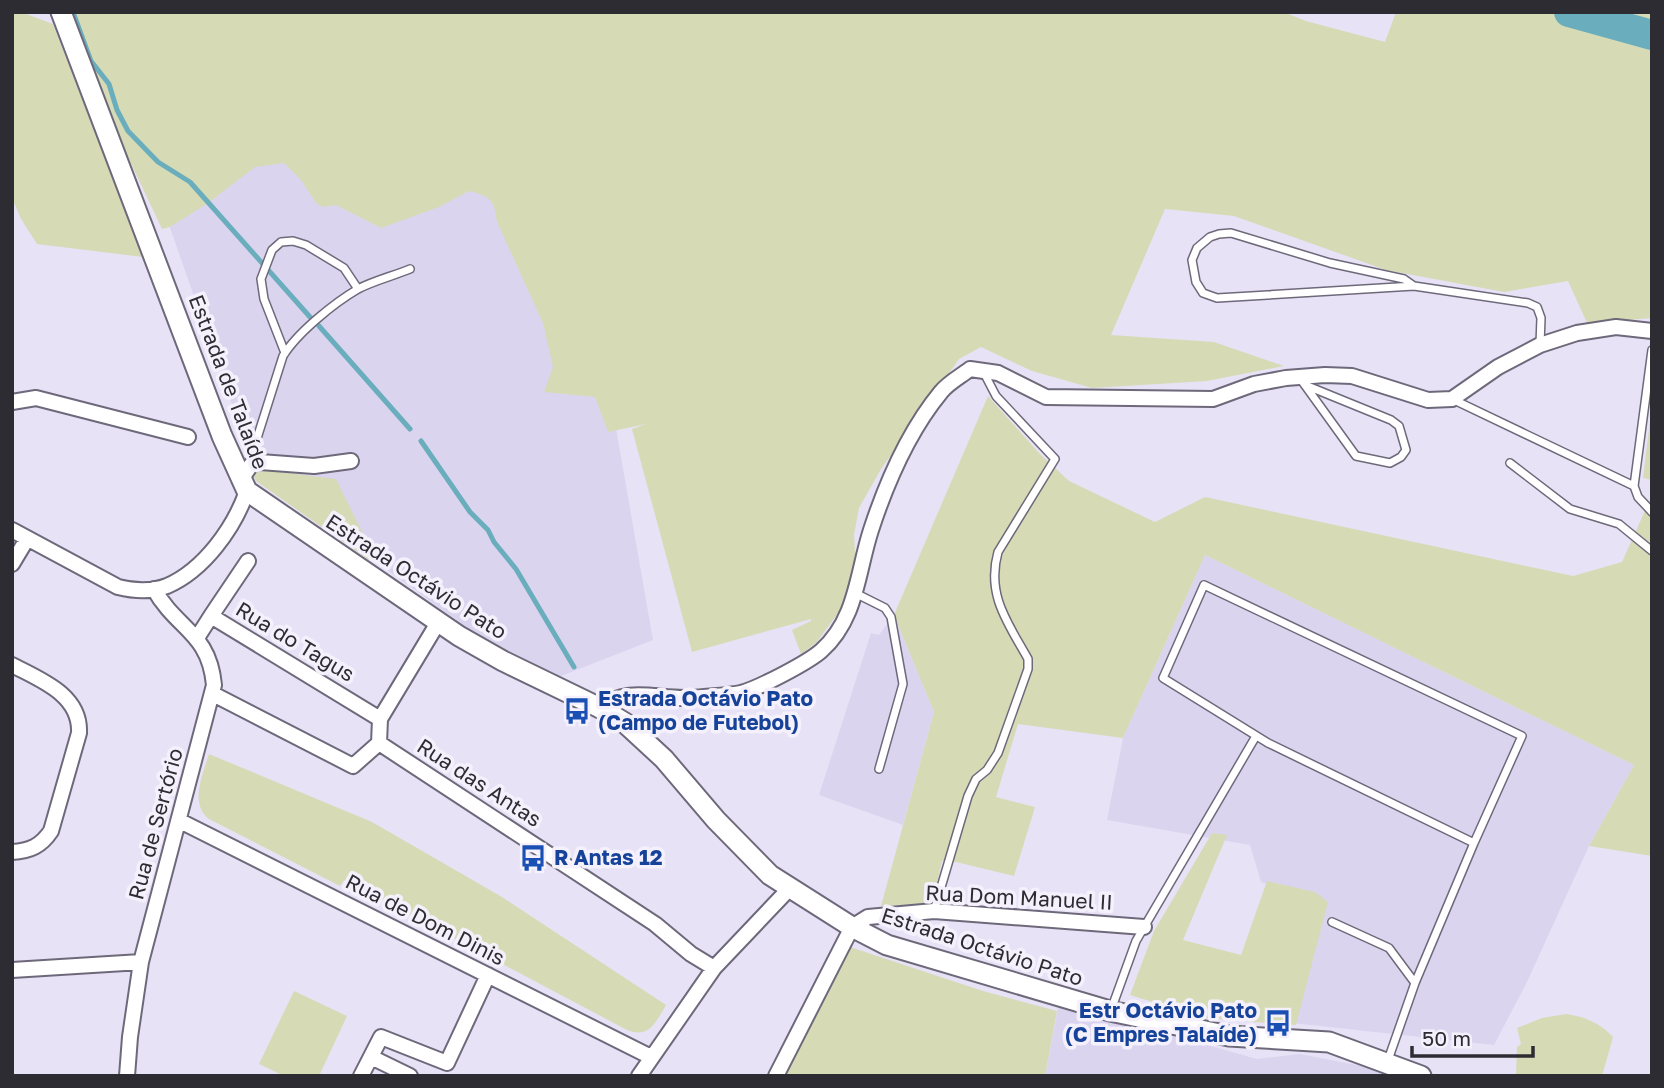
<svg xmlns="http://www.w3.org/2000/svg" width="1664" height="1088" viewBox="0 0 1664 1088" font-family="'Golos Text',sans-serif">
  <rect width="100%" height="100%" fill="#e8e2f6"/>
  <path fill="#dbd4ef" d="M265,136L496,180L609,388L653,640L551,680L487,642L287,498L238,422L161,202Z
    M1205,555L1634,765L1589,846L1527,982L1494,1045L1292,1023L1322,902L1261,882L1250,845L1107,820L1123,738Z
    M894,615L934,712L903,825L819,795L871,633L879,635Z
    M1059,1003L1257,1059L1300,1054L1377,1069L1396,1076H1045Z"/>
  <path fill="#d6dbb6" d="M12,12H21L53,24L143,257L37,244L21,219L12,198Z
    M73,12H1283L1306,21L1385,42L1396,12H1652V318L1587,323L1568,281L1504,292L1386,270L1234,216L1165,209L1111,335L1214,342L1284,366L1207,381L1092,388L1032,371L981,347L959,359L881,469L859,508L854,535L856,572L841,609L816,643L801,654L792,630L811,621V619L692,652L632,429L646,424L608,432L595,397L544,392L553,367L543,323L497,222C494,199 491,197 469,191L439,207L381,228L336,205L323,207L316,203L301,180L284,163L255,167L208,203L170,227L162,229L119,138Z
    M988,396L1039,453L1069,481L1155,522L1205,497L1573,576L1622,562L1652,495V856L1589,846L1634,765L1205,555L1123,738L1018,724L996,797L1035,807L1014,876L956,862L942,861L932,904L881,906L934,712L894,615Z
    M1652,405V480L1643,478Z
    M263,470L336,479L369,546V560L256,481L253,475Z
    M209,754L372,822L502,897L666,1005C656,1022 649,1039 627,1030L344,880L340,886L209,819C189,804 203,774 209,754Z
    M1212,833L1227,835L1183,940L1241,955L1267,881L1315,892L1328,902L1296,1025L1204,1018L1130,995L1154,931Z
    M850,947L983,991L1057,1011L1045,1076H785Z
    M294,991L347,1016L319,1076H284L259,1064Z
    M1566,1014C1585,1017 1599,1022 1613,1037L1602,1076H1516L1517,1047L1521,1044L1517,1028L1542,1018Z"/>
  <g fill="none" stroke-linecap="round" stroke-linejoin="round">
    <path stroke="#6aadbc" stroke-width="5" d="M73,12L91,61L109,84L117,110L128,131L158,162L190,182L310,317
      M319,326L410,429
      M421,441L470,512L488,530L494,542L516,569L574,667"/>
    <path stroke="#6aadbc" stroke-width="30" d="M1569,12L1652,35"/>
    <defs>
      <path id="service" d="M1414,286L1404,279L1330,263L1231,233L1219,234L1210,237L1197,248L1192,260L1196,282L1203,293L1217,298L1414,286L1528,303L1537,307L1541,318L1540,344
        M1652,350L1634,486L1638,497L1652,512
        M285,353L264,299L261,279L272,250L281,242L293,241L306,245L344,268L358,289
        M1299,377L1356,456L1390,463L1401,457L1406,450L1399,426L1391,420L1305,385
        M1452,399L1634,486
        M1510,463L1570,509L1619,524L1652,551
        M251,465L253,451L283,356C297,333 334,303 358,289C373,281 393,276 410,269
        M855,593L885,608L891,617L903,684L879,769
        M934,911L968,796L976,779L987,770L998,753L1028,669V659C1008,623 986,595 998,552L1055,459L996,396L983,371
        M1332,922L1389,948L1415,983L1388,1060
        M1415,983L1474,843L1522,736L1204,585L1163,678L1268,743L1474,843
        M1111,1010L1136,941L1256,736"/>
      <path id="minor" d="M12,402L36,398L188,437
        M240,481L251,465L260,462L314,466L351,461
        M12,530L118,587C134,591 151,592 167,586C204,570 234,528 247,491
        M12,564L27,539
        M211,616L248,561
        M197,638L211,616L380,719
        M12,665C41,680 81,695 79,733L51,831C41,846 30,851 12,852
        M213,694L353,766L379,743
        M600,708C627,686 656,699 687,698C704,697 724,696 741,693C759,688 807,663 821,651C857,619 857,573 871,530C887,481 908,432 941,392C948,383 961,376 970,369L998,373L1046,397L1213,399L1254,384L1286,378L1325,375L1352,376L1428,400L1452,399L1498,367L1540,345L1577,333L1616,327L1652,331
        M379,743L655,924L691,954L714,968
        M379,743L380,719L439,621
        M180,821L651,1057
        M12,970L141,962L214,685C209,632 177,630 154,589
        M371,1057L410,1076
        M127,1076L130,1037L141,962
        M361,1076L381,1037L447,1063L488,975
        M639,1076L714,968L789,889
        M776,1076L852,927L868,917L934,911L1144,927"/>
      <path id="tertiary" d="M61,12L222,436L247,491L459,636L503,661L600,708L625,723L664,759L716,820L770,875L852,927L887,945L1110,1011L1229,1036L1329,1042L1421,1076"/>
    </defs>
    <use href="#service" stroke="#6e697a" stroke-width="10"/>
    <use href="#minor" stroke="#6e697a" stroke-width="18"/>
    <use href="#tertiary" stroke="#6e697a" stroke-width="23"/>
    <use href="#service" stroke="#fff" stroke-width="7"/>
    <use href="#minor" stroke="#fff" stroke-width="14"/>
    <use href="#tertiary" stroke="#fff" stroke-width="19"/>
  </g>
  <defs>
    <symbol id="bus-bare" viewBox="-9 -9 18 18"><path d="M-5-6H5V4H4V6H2V4H-2V6H-4V4H-5ZM-3.5-4V0h7V-4ZM-3.5 1.2v1.5H-2V1.2ZM2 1.2v1.5H3.5V1.2Z" fill="#1a4fb4" stroke="#f4f1fd" stroke-width="2.5" paint-order="stroke"/></symbol>
  </defs>
  <g fill-rule="evenodd">
    <use href="#bus-bare" x="558" y="692" width="38" height="38"/>
    <use href="#bus-bare" x="514" y="839" width="38" height="38"/>
    <use href="#bus-bare" x="1259" y="1004" width="38" height="38"/>
  </g>
  <g text-anchor="middle" stroke-width="7" stroke-linejoin="round" paint-order="stroke">
    <g font-size="21" fill="#2e2c33" stroke="#f4f1fd">
      <text transform="translate(228 382) rotate(69)" y="7">Estrada de Talaíde</text>
      <text transform="translate(416 577) rotate(33)" y="7">Estrada Octávio Pato</text>
      <text transform="translate(295 642) rotate(31)" y="7">Rua do Tagus</text>
      <text transform="translate(479 783) rotate(33)" y="7">Rua das Antas</text>
      <text transform="translate(156 824) rotate(-75)" y="7">Rua de Sertório</text>
      <text transform="translate(1019 898) rotate(3)" y="7">Rua Dom Manuel II</text>
      <text transform="translate(425 920) rotate(27)" y="7">Rua de Dom Dinis</text>
      <text transform="translate(982 947) rotate(18)" y="7">Estrada Octávio Pato</text>
    </g>
    <g font-size="21" font-weight="bold" fill="#164399" stroke="#f4f1fd" text-anchor="start">
      <text x="598" y="706">Estrada Octávio Pato<tspan x="598" dy="24">(Campo de Futebol)</tspan></text>
      <text x="554" y="865">R Antas 12</text>
      <text x="1257" y="1018" text-anchor="end">Estr Octávio Pato<tspan x="1257" dy="24">(C Empres Talaíde)</tspan></text>
    </g>
  </g>
  <rect width="1664" height="1088" fill="none" stroke="#2e2c33" stroke-width="28"/>
  <path d="M1412 1046v10h121v-10" fill="none" stroke="#2e2c33" stroke-width="3.5"/>
  <text x="1422" y="1046" font-size="21" fill="#2e2c33" stroke="#f4f1fd" stroke-width="5" paint-order="stroke">50 m</text>
</svg>
